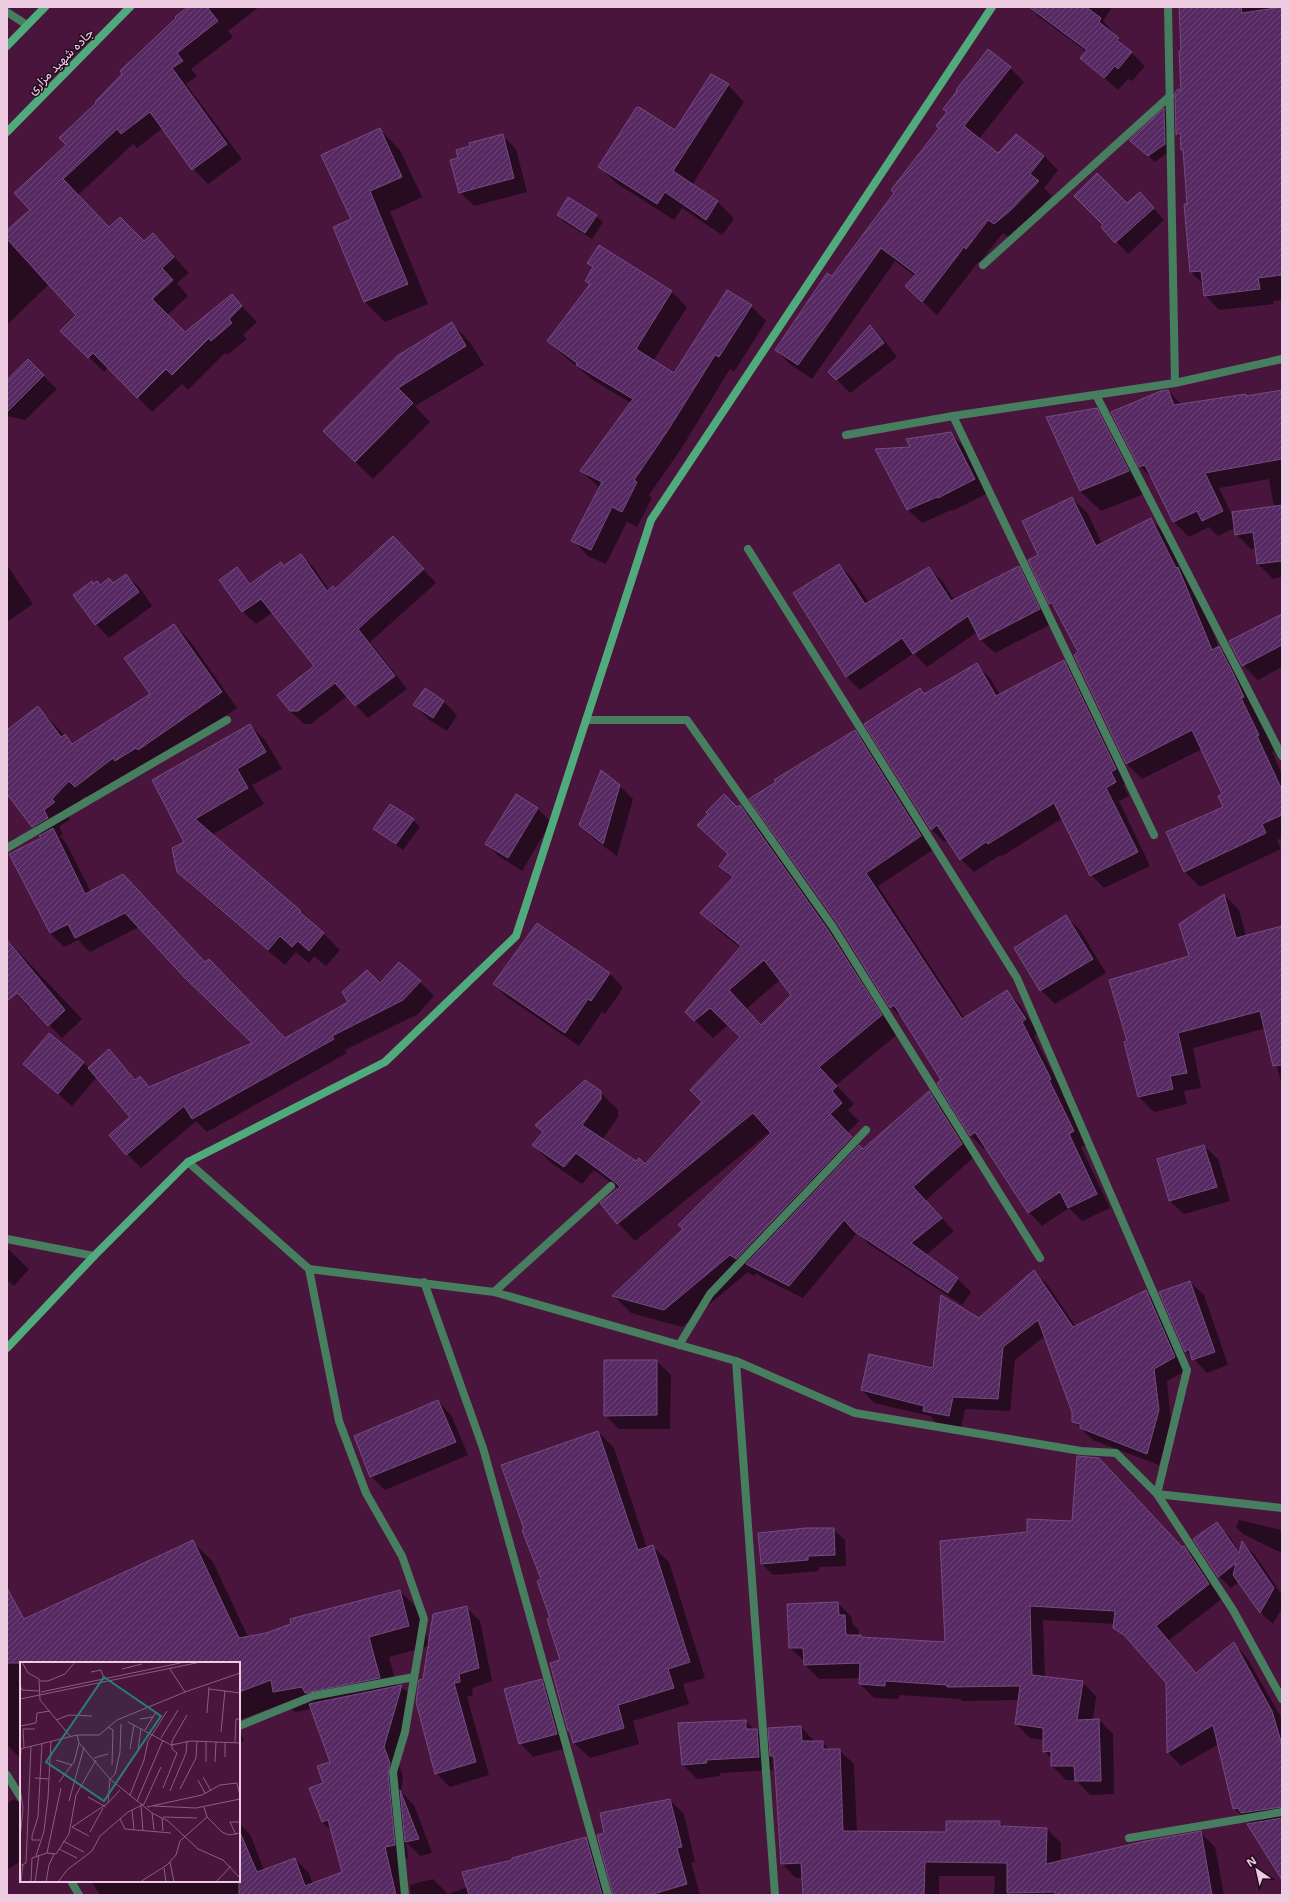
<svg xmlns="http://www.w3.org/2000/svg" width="1289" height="1902" viewBox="0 0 1289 1902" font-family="'Noto Sans',Vazirmatn,sans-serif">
  <defs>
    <pattern id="building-hatch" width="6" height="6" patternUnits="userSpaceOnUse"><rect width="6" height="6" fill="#562963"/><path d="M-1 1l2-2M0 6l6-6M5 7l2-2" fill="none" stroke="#6f4779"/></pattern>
  </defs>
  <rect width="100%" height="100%" fill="#49153c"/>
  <path fill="#0007" fill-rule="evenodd" d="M189,7H259L228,31L233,37L191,69L197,76L186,84L242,159L208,184L193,169L163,128L137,148L133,144L78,195L109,228L144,243L153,234L189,273L177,283L188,296L167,315L185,333L232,296L257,322L243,335L247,339L227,355L225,353L188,390L182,384L152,412L108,367L104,372L62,331L77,315L49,284L7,325V231L31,210L67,145L97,103Z
    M1029,7H1112L1103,21L1114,33L1113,34L1145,66L1132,81L1128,79L1118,90L1082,58L1087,52L1038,16Z
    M1180,7H1282V300L1273,301L1274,304L1219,310L1205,295L1204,285L1191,272L1184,152L1182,150L1181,139L1177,135L1176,93L1182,94Z
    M1010,68L1024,82L979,139L998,154L1044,156L1058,170L1044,188L1052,196L1025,224L1009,237L1003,233L980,262L979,261L937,315L906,286L915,276L895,261L812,379L790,364L776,350L832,278Z
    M728,85L744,102L692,185L718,202L734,219L722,235L682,208L674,220L616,183L600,167L676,131Z
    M1164,110L1171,116V150L1155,162L1131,140Z
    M380,130L400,150L422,197L390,212L428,304L385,322L365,302L334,227L352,220Z
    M502,135L516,149L527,192L474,206L460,192L459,158Z
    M1127,205H1151L1164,220L1128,254L1103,227Z
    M558,215L596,216L603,222L592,239L564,222Z
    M599,246L672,292L687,307L653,361L674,374L751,306L766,321L734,372L730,369L683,446L649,495L652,498L637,527L627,522L606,564L588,556L573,540L600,488L581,471L631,403L593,380L564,356L548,341L590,285L586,281L594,268L588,263Z
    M452,324L470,342L484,365L415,406L430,422L373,479L342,449Z
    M870,326L884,340L897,357L850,393L836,379Z
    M28,361L57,389L25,420L7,416V381Z
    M1282,390V577L1273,579L1258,564L1256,548L1251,549L1236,534L1235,528L1218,536L1209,527L1189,537L1174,522L1154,480L1140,467L1168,391L1182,405L1245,395L1248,397ZM1269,479L1274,507L1233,517L1219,488Z
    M1096,409L1117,430L1149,492L1101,511L1080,491L1047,418Z
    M950,433L964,447L988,493L952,511L951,510L922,523L908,510L877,450L912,448Z
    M1072,498L1088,514L1102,544L1151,519L1166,535L1194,584L1219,648L1235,663L1274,751L1272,752L1282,774V838L1277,840L1281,849L1200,887L1185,872L1224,807L1223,795L1202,749L1142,779L1127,764L1075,655L1080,652L1058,611L1050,604L1039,556Z
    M393,537L436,583L370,642L407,689L368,718L347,696L311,724H304L290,711L315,666L273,612L256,624L243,612L220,581L237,568L252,584L281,564L284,567L301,555L314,568L329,590H335Z
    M7,565L33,604L7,622Z
    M839,565L853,579L869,603L929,568L943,582L954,600L1018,567L1032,580L1053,623L995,653L981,640L977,632L927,667L914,653L860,690L846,676Z
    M126,575L140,588L152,606L109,638L96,624L92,583L100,586L109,579L114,584Z
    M1282,615V667L1258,680L1243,665Z
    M174,625L190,641L237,708L154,766L92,802L85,796L67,815L70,819L59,827L63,834L60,836L66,843L91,892L122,875L206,963L285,1039L381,985L420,982L434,996L418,1014L345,1050L347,1053L207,1132L196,1121L141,1168L127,1154L132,1117L97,1077L72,1106L24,1064L49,1034L89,1068L109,1051L136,1080L140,1078L150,1088L253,1043L139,927L90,952L78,940L64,947L50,933L42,835L7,792V732L38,708L73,744L151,694Z
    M1064,661L1077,674L1129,783L1123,785L1129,796L1119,801L1150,866L1104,888L1091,875L1063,818L1002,856L1000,855L974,872L961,859L948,840L944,842L931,829L920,689L925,694L976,665L990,678L1000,695Z
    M425,690L444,702L457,715L447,731L428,719L415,705Z
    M250,725L266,741L282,769L252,785L264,804L212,835L301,911L340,950L326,966L314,956L309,963L296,952L285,965L194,888L178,872L185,842L154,780Z
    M855,731L868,745L934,849L878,886L965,1019L1007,992L1020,1005L1038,1033L1034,1036L1063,1093H1062L1087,1145L1081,1147L1110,1208L1082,1221L1069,1208L1042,1226L1029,1212L986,1147L984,1149L971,1136L939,1084L943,1080L904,1020L891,1007L838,923Z
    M620,786L633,799L617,856L594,839L580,825Z
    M516,796L538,809L551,822L522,871L500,857L486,844Z
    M740,806L758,824L846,949L899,1033L836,1085L854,1104L848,1110L859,1121L847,1133L863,1150L929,1092L942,1105L974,1157L925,1201L954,1231L926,1255L958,1279L971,1292L962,1305L870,1245L857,1233L803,1298L761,1277L757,1273L754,1276L748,1272L682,1327L631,1313L614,1296L684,1229L773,1133L771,1131L635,1241L618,1223L619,1189L594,1170L582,1184L551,1163L533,1145L600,1092L618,1110V1117L602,1140L636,1162L645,1166L703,1102L741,1037L728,1025L713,1038L686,1012L741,948L719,931L702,913L733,879L720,866L729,854L737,808ZM780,980L792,996L762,1025L746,1009Z
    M413,820L420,827L403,850L374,828Z
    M1224,895L1239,910L1246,936L1282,927V1085L1266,1028L1193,1048L1201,1088L1184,1091L1187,1104L1154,1112L1139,1097L1125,1043L1128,1042L1191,957Z
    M1066,917L1080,930L1106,973L1055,1004L1041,990Z
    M537,925L610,974L623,988L605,1014L602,1012L579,1046L508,998L494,984Z
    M7,940L82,1019L62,1038L31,1006L29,1008L7,984Z
    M1204,1146L1218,1159L1230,1201L1184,1214L1170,1201ZM1208,1161H1210L1219,1192H1218Z
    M7,1248L29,1269L14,1286L7,1280Z
    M1034,1272L1047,1284L1076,1327L1145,1291L1158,1304L1187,1370L1167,1381L1171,1423L1159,1465L1093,1440L1073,1421V1412L1045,1336L1015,1360L1010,1411L965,1409L961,1428L937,1423L930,1416L874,1403L862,1390L934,1369L979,1320Z
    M1190,1282L1204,1295L1228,1365L1207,1373L1186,1351Z
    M657,1361L671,1375L670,1429H619L605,1415Z
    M438,1401L451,1415L468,1455L385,1490L371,1476Z
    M598,1432L614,1448L647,1548L653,1547L669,1562L705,1678L683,1684L689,1704L633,1721L639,1744L590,1758L574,1743L571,1733L569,1731L561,1661L543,1580Z
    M1099,1459L1183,1548L1184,1547L1198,1561L1223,1598L1169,1640L1197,1674L1234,1644L1247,1658L1282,1719V1878L1253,1824L1248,1822L1234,1808L1219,1744L1181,1766L1168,1752L1167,1683L1135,1646L1114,1627L1115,1624L1043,1620L1045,1678L1082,1682L1096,1696L1093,1720H1099L1113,1734L1114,1794L1090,1795L1076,1780H1066L1052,1766V1759L1044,1751V1740L1030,1738L1016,1724L1019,1700L962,1701L960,1699L899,1695V1699L874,1698L860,1684V1678L819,1679L805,1665V1662L790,1648L788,1605L838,1603L852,1618V1623L859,1630V1636L862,1638L946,1643L1028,1533L1073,1522Z
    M1239,1520L1282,1530V1553L1243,1534L1236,1527Z
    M1216,1524L1229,1536L1240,1552L1242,1543L1254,1554L1282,1595V1608L1273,1624L1261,1613L1239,1582L1231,1588L1219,1576L1194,1539Z
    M833,1529L845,1540L846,1566L819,1567V1571L773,1575L762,1564Z
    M193,1542L213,1562L248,1637L266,1634L400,1591L420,1611L429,1646L467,1608L480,1621L492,1681L472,1688L473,1695L467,1697L489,1775L450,1787L436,1773L424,1680L429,1646L389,1657L397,1687L401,1686L415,1700L398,1762L403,1777L401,1792L414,1805L432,1853L420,1856L406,1842L408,1858L398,1861L406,1895H100L91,1881H239V1824L250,1834L264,1870L295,1859L309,1873L313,1885L343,1873L333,1832L322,1822L324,1784L331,1763L312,1709L295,1712L285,1703L239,1720V1663H21V1759L7,1745V1621L20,1614L26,1620Z
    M542,1680L555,1694L570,1747L533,1757L520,1743Z
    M745,1721L770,1743L801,1727L815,1742H822L830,1750H839L854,1764L857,1832L947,1833V1822H1000L1006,1828L1047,1829L1061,1843V1861L1200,1832L1215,1847L1224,1895H994L995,1876H939V1895H804L803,1878H796L782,1864L775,1760L772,1756L773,1770L720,1773V1776L697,1779L683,1765Z
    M239,1730L244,1741L239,1743Z
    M14,1799L21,1804V1861L7,1870V1804Z
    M670,1800L684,1814L695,1862H691L700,1895H614L605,1834Z
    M586,1839L600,1853L612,1895H411L410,1885L433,1879L448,1894L468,1887L513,1860Z"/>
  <path fill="url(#building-hatch)" stroke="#744c7f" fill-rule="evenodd" d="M188,7H207L218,21L177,53L183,61L172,68L227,144L192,170L150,112L121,134L117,129L63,179L109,227L120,217L144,241L153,233L174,257L162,268L173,280L152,299L185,332L232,294L242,306L229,319L232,323L211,341L209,338L172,375L166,369L137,398L93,353L88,358L60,331L76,315L7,239V230L30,210L14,193L66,145L59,138L96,103L95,102L122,74L120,71L176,18L175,17Z
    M1029,7H1086L1101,18L1099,22L1119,38L1117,40L1132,52L1118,69L1115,66L1104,78L1080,58L1087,50Z
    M1179,7H1241L1242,13L1282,7V275L1258,278L1260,289L1204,296L1201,271L1190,272L1184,204H1187L1183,150H1181L1180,133L1176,135L1175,93L1178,89L1181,91L1179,51H1181Z
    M988,49L1011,67L964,126L998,153L1016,134L1044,156L1030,174L1039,181L1011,210L994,224L988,220L966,249L964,247L922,302L905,286L916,274L881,248L798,365L775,350L827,273L832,276L894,193L891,190L939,128L936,126L947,112L943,109L957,91L956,90Z
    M711,74L729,84L673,171L718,201L706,220L665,192L657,204L598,167L636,108L639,107L675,130Z
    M1164,108L1165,144L1148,156L1129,140Z
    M380,128L402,177L370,191L408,284L364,302L333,227L351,219L321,155Z
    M503,134L514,178L459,193L450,160L458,158L456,150L470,146L469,143Z
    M1097,173L1127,203L1140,192L1154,208L1115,243L1101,227L1103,225L1074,196Z
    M568,197L597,215L585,233L557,215Z
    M599,245L672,291L636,349L674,373L727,290L752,305L719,357L715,355L668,430L634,480L637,482L622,512L612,507L591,550L571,541L602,482L580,471L633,399L576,365L577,363L547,341L590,284L585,281L593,267L587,263Z
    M452,322L466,346L398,388L413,403L355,462L323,431L397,356Z
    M870,325L884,343L836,380L828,372Z
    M28,359L44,375L7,412V380Z
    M1168,390L1174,405L1246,394V396L1282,390V459L1205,473L1223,511L1202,521L1197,511L1173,522L1145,465L1139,467L1111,412L1161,391Z
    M1097,408L1129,471L1080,491L1046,417Z
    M951,432L975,479L938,498L937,497L907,510L875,449L910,447L906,439Z
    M1072,497L1096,546L1151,518L1176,568L1178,567L1212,650L1219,646L1232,671L1244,697L1241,698L1259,735L1257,736L1282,790V815L1262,824L1266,833L1184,872L1166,832L1223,807L1218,796L1222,794L1192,730L1126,764L1074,655L1078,652L1052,603L1049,604L1028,560L1038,555L1022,521Z
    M1282,505V561L1257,564L1253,532L1235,535L1232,512Z
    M393,536L424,569L358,629L395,676L355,706L335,683L298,711H290L277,695L314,666L261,599L242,612L219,580L237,567L250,584L281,562L283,566L301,554L327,591L333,586L335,589Z
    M839,564L865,604L929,567L951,601L1019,566L1040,609L980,640L968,616L913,654L902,638L846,677L793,593Z
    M126,574L139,592L95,625L73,595L92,581L93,584L97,581L100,585L109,578L113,583Z
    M1282,614V645L1242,666L1229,641Z
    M174,624L222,692L138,750L136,748L115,761L113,758L75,787L69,781L52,799L55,802L44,810L48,818L32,827L7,794V730L38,706L61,737L65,734L72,744L150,694L124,658Z
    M1064,660L1116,769L1111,772L1116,782L1106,788L1138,852L1090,876L1054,803L988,844L986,842L960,860L937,825L931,830L864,724L920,688L924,694L977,663L996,696Z
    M425,688L444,701L433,718L413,705Z
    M250,724L266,752L237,769L248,788L195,819L301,911L300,912L324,933L309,951L298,941L292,947L280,936L268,950L177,872L172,848L184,842L152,780Z
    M855,730L921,836L866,873L962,1019L1007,990L1026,1019L1022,1022L1051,1079L1049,1080L1074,1131L1069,1134L1097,1194L1068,1208L1060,1192L1028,1213L975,1132L970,1136L937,1083L941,1080L894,1005L890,1008L838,924L749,799L776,782L774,780Z
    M601,770L620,785L603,844L579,825Z
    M516,794L538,808L508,858L485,844Z
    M724,794L737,807L740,805L828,930L882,1015L819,1067L837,1086L832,1091L842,1103L830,1114L852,1137L736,1259L730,1255L664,1310L612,1296L683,1229L678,1225L771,1133L753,1113L617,1224L600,1203L620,1187L615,1182L576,1153L564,1167L532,1145L543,1132L535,1125L585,1080L601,1091V1099L582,1125L636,1161L639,1158L645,1164L702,1102L690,1090L740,1037L710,1008L694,1021L685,1012L741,946L700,913L733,877L719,866L728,854L697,825L708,814L706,812ZM764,960L791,995L761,1025L729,990Z
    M390,804L414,819L396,844L373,829Z
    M53,828L85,894L123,874L205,962L209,959L285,1038L348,1002L342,992L367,970L380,983L399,962L421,981L403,1000L332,1036L334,1039L192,1119L184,1106L126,1155L109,1135L130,1117L88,1068L109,1049L135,1080L140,1076L149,1087L252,1043L184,977L125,913L75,938L68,924L50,933L9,854L41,838L39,836Z
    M1224,894L1236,938L1282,926V1065L1273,1066L1260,1011L1178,1033L1187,1073L1170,1076L1173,1089L1138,1097L1124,1042L1127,1041L1109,980L1189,956L1179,924Z
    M1066,915L1093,959L1040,991L1014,948Z
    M537,923L610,973L591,1001L588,999L565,1033L493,984Z
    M7,940L65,1010L48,1026L17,993L7,1001Z
    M49,1033L84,1062L58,1094L23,1064Z
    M929,1091L962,1144L913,1187L942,1218L911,1243L958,1278L948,1293L855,1232L844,1220L789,1286L746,1264L859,1145L863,1149Z
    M1204,1145L1217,1187L1169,1201L1157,1159Z
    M1034,1270L1073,1327L1146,1290L1175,1357L1154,1369L1159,1410L1147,1454L1080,1428V1424L1072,1422V1412L1038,1320L1003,1347L998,1399L953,1397L949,1416L923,1411L924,1406L861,1390L869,1354L933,1368L941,1295L979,1318Z
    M1190,1281L1215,1352L1192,1360L1189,1349L1185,1352L1159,1292Z
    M604,1360H657V1415L604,1416Z
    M438,1400L456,1442L370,1477L354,1436Z
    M598,1431L638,1550L653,1545L690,1662L668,1669L674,1688L618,1705L624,1728L573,1743L570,1731H568L550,1663L560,1660L547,1619L550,1618L537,1581L541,1579L522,1530L524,1529L501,1465Z
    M1077,1456L1099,1458L1182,1547L1184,1546L1209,1584L1156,1626L1196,1673L1234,1642L1272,1711L1282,1745V1807L1241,1813L1238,1808L1233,1809L1213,1725L1167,1753L1166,1683L1124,1635L1113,1628L1115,1611L1030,1606L1032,1675L1083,1681L1077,1720L1099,1719L1101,1781H1075L1074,1766H1051V1751L1043,1752V1728L1015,1724L1020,1686L947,1687V1685L885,1681V1686L859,1684L860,1663L804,1665L803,1648H789L787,1604L838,1602L839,1615H845L846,1635H861V1637L945,1642L940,1541L1027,1532V1519L1072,1521Z
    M1217,1522L1239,1553L1242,1541L1274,1588L1260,1613L1233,1575L1236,1563L1218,1577L1193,1539Z
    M806,1528H834L835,1555L808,1556V1560L761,1564L758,1533Z
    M193,1540L239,1638L266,1633L291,1624L290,1619L400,1590L409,1626L369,1637L380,1678L305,1693L302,1687L273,1692L271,1680L239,1692V1663H7V1588L24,1619Z
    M467,1606L479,1668L459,1674L460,1682L454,1683L476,1762L435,1774L416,1702L419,1680L423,1679L433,1614Z
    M542,1679L557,1734L519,1744L504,1689Z
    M402,1685L384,1747L390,1763L388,1773L395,1845L385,1847L396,1895H239V1830L257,1872L295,1858L305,1886L342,1872L328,1820L322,1822L309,1788L323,1783L317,1766L330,1762L309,1704Z
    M746,1720V1729H757L759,1757L706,1760L707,1763L682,1765L678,1723Z
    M801,1726L802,1741H823V1749H840L843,1831L946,1832V1821H1000V1826L1047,1828L1046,1864L1146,1841L1201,1831L1212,1895H1055V1892L1007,1893V1863L925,1862L924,1895H803L801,1863L781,1864L774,1756H770L768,1728Z
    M400,1790L419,1839L405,1842Z
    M670,1799L682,1847L677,1848L687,1884L650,1895H613L597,1835L604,1833L600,1813Z
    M1282,1818V1880L1247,1824Z
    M586,1837L602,1895H469L462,1872L512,1860V1858Z"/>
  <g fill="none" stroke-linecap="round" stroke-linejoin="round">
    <path stroke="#477e60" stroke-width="8" d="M1168,7L1175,383
      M7,12L27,25
      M983,265L1170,96
      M1096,395L1282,756
      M953,416L1154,835
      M846,435L953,416L1175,383L1282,359
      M748,549L1017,978L1187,1370L1157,1494L1233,1610L1282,1699
      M586,720H687L833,927L1040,1258
      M7,848L227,720
      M188,1162L309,1269L494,1292L736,1361L855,1413L1081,1451L1116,1453L1157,1494L1282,1508
      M7,1239L94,1256
      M309,1269L339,1421L366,1493L402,1556L424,1619L405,1732L393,1772L405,1895
      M424,1282L483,1448L608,1895
      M494,1292L611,1186
      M679,1345L710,1294L866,1130
      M736,1361L775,1895
      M239,1726L313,1696L414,1677
      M7,1775L21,1798
      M1129,1838L1282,1812
      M71,1881L79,1895"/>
    <path stroke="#4fab7b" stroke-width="8" d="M7,46L45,7
      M7,132L130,7
      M7,1348L94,1256L188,1162L385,1062L516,936L651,520L992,7"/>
  </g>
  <g text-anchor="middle" stroke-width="3" stroke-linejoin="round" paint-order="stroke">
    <g font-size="13" fill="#edcce2" stroke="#220c1c">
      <text transform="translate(60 61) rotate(-45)" y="5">جاده شهید مزاری</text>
    </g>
  </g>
  <g transform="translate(20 1662)">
    <rect width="220" height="220" fill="#49153c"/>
    <path fill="none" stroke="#8b5e7e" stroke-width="1" d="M2,0L8,11L19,17L20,38L50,74M102,7L122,2M150,7L165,30M71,10L81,8L84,17M20,19H28L45,12L55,0M0,23L2,28L19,29M189,27L220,31M21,30L165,0M0,37L181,0M187,51L189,25M120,57L133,55M36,58L49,53L72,54M108,60L151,83L171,79L220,81M0,64L16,61L17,51L30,49M88,65L93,68L92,103M125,68L136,50M201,70L205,28M57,73L59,81L90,117L132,151L148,159L178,187L203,198L220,216M141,76L158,48M215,80L216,57H220M4,86L3,67H15M0,87L57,73H79L97,58L165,30L220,11M110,87L114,63M118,88L121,66M205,95V80M74,96L88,92M36,98L52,103M186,100V80M195,100L196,80M0,105L1,87M183,115L191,129M15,116L29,117M178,118L185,131M39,120L54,100L59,81M0,126L3,146L0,178M143,126L157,91L152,87V79L167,53M160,127L176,96L177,79M150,129L166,91L167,79M110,133L124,98L128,79L147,49M68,135L86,145M49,139L64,85M117,139L143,78M89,140L100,128M121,144L123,169M133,144L176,146L220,137M127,145L182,133L200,123L217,121L220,133M184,145L187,155L202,170L209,173L220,171M112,148L114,167M132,151L134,168M143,155L177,156M142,156L143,169M100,157L105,167L151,171M52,165L88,141L90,117L95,112L100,90L101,62M52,165L69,174M70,170L83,146M216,173L210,160H220M20,178H12V174L18,155L22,81M43,179L64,190M39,187L57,196M27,191L41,126M16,194L24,169L28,136L31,79M150,200L154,220M0,204L6,201L11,84M144,206L146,220M1,220L3,202M11,220L12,196L27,191L36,192L49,172L56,133L76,98M15,220L19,193M26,220L29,203L34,192M38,220L47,208L72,189L80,174L108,150L124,142L141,105M120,220L147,203L156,193L160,179L187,155M196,220L211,204"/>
    <path fill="#257f7a" fill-opacity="0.15" stroke="#257f7a" stroke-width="2" d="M84,15L141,54L84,139L26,100Z"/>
    <rect width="220" height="220" fill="none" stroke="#edcce2" stroke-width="2"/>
  </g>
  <rect width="1289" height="1902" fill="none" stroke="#edcce2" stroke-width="16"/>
  <g transform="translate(1257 1870) rotate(326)" stroke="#220c1c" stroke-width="3" paint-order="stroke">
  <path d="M0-3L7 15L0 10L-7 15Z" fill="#edcce2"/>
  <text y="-6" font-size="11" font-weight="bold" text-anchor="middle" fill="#edcce2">N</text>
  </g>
</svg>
